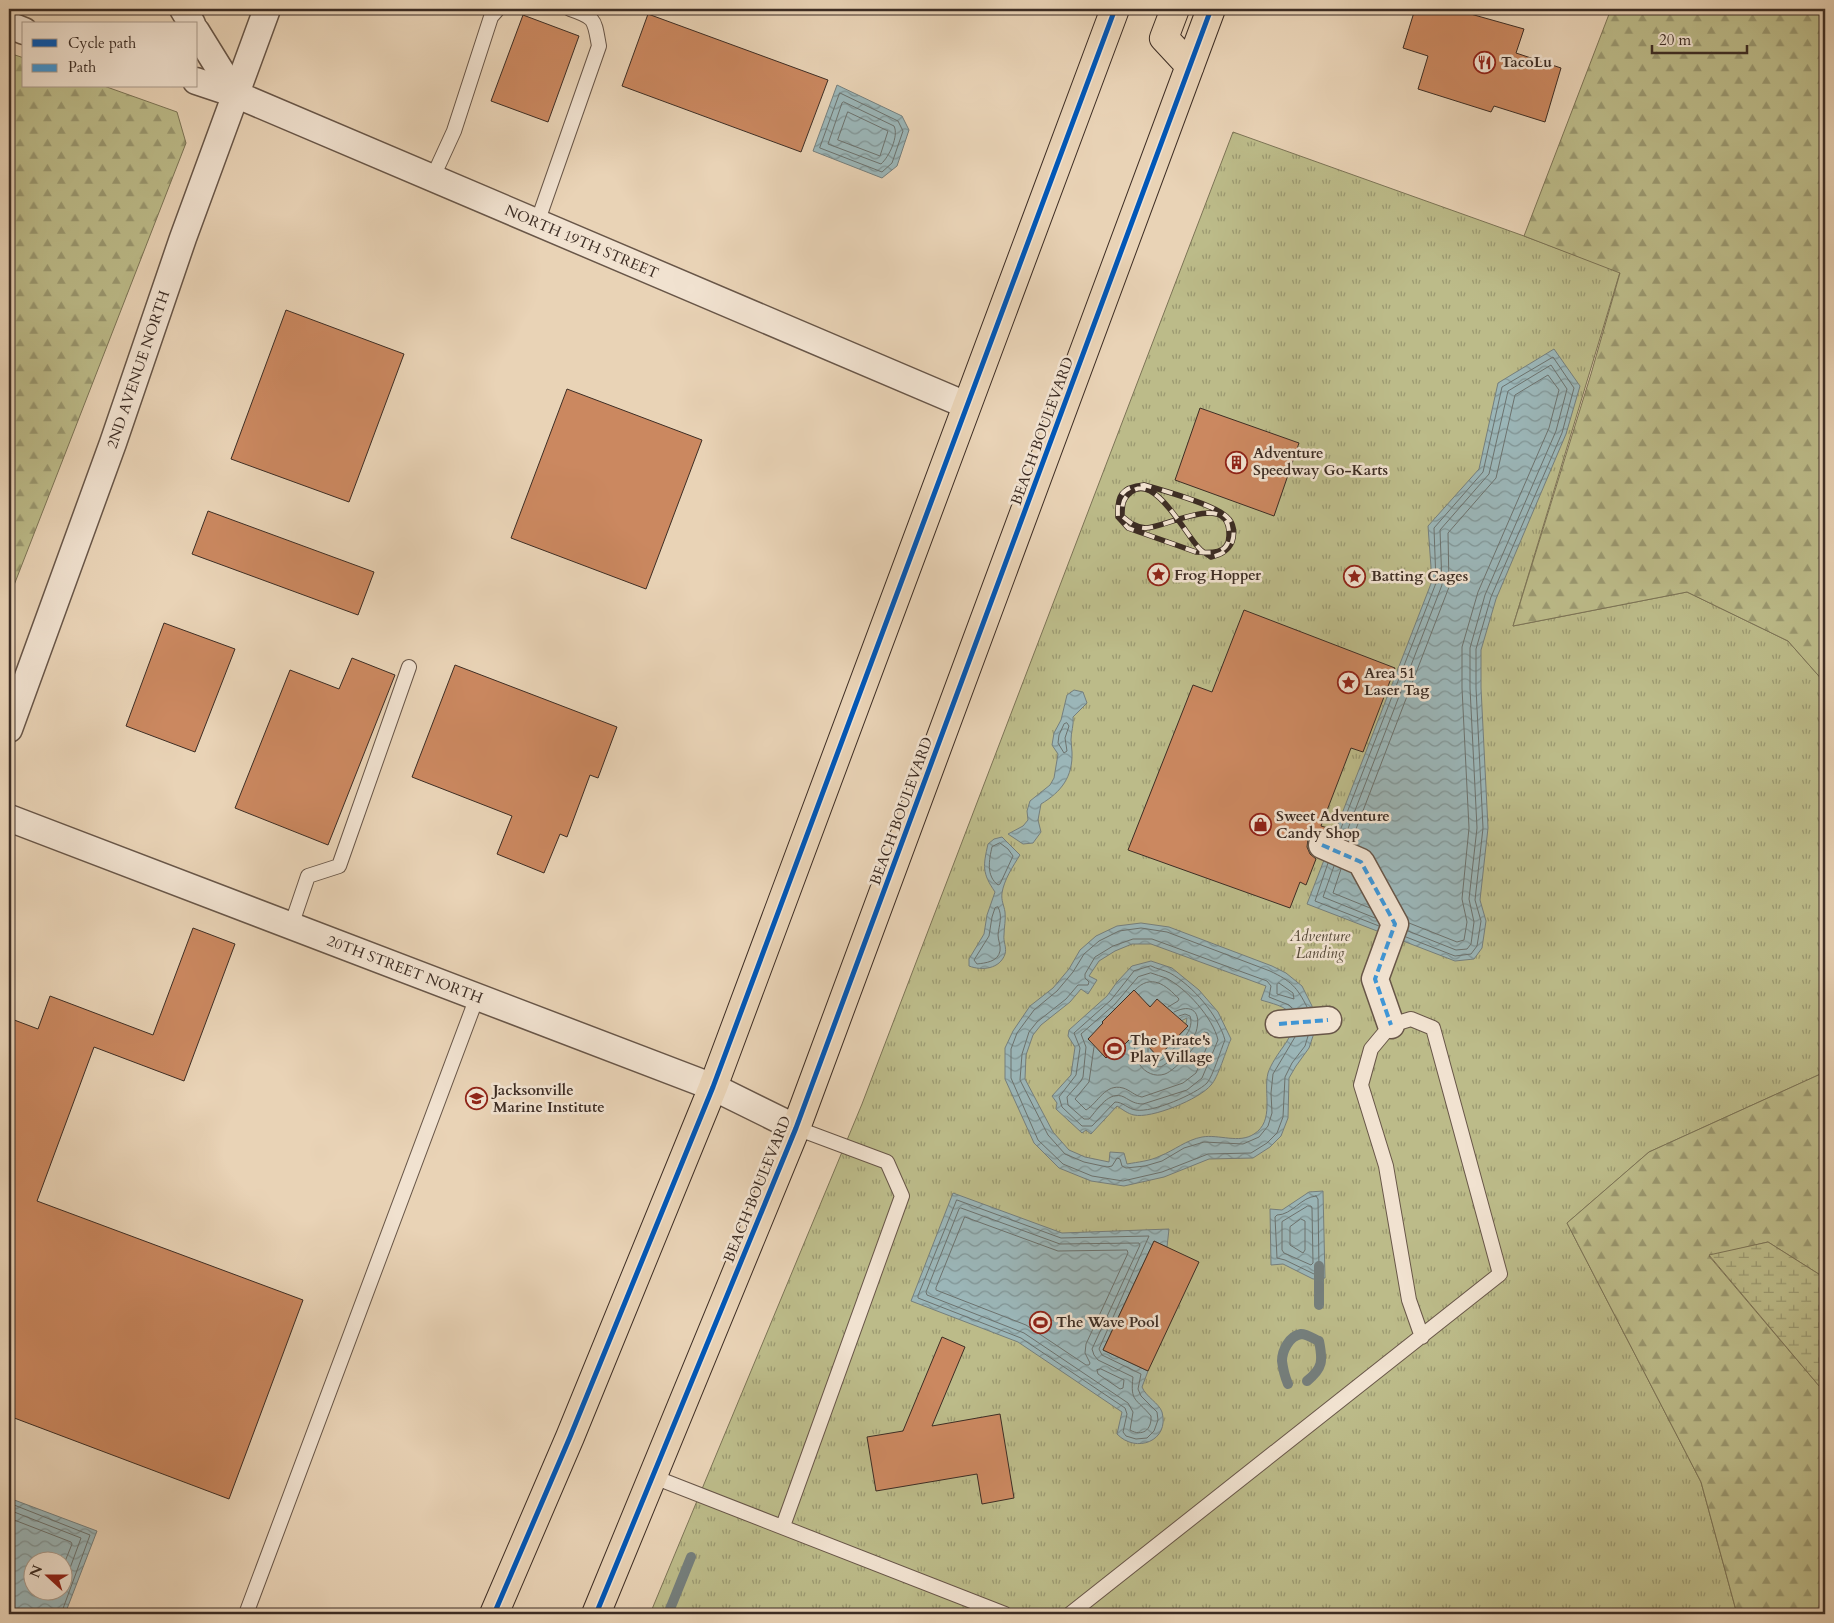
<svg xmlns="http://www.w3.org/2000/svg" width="1834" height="1623" viewBox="0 0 1834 1623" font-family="Cardo,serif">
  <defs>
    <pattern id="grass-tufts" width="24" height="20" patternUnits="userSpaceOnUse" patternTransform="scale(1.25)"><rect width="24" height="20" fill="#bcbb89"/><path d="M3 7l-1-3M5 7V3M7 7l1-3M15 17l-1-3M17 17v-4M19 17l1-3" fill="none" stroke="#9a9870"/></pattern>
    <pattern id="forest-firs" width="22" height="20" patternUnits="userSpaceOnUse" patternTransform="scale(1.25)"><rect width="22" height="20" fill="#bcbb89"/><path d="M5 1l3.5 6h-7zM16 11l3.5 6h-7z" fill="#9a9870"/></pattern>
    <pattern id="wetland-marsh" width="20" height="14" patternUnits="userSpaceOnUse" patternTransform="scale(1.25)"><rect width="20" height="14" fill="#bcbb89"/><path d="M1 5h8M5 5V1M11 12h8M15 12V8" fill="none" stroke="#9a9870"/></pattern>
    <pattern id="water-waves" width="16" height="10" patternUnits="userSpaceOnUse" patternTransform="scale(1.25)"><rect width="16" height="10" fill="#9bb6b8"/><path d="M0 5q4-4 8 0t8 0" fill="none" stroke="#809495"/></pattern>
  </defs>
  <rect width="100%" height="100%" fill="#e9d3b6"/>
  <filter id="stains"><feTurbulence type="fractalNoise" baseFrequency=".004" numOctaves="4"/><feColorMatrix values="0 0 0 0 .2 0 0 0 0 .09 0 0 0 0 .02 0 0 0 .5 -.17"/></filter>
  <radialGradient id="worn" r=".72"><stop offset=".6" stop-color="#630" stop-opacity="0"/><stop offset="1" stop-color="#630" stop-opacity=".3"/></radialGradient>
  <path fill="url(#grass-tufts)" stroke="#7c7456" d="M1233,132L1524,236L1620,272L1513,626L1687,592L1788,641L1825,683V1072L1649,1152L1567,1223L1701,1482L1737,1614H650L862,1104Z"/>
  <path fill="url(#forest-firs)" stroke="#7c7456" d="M1611,9H1825V683L1788,641L1687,592L1513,626L1591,374L1620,273L1524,236Z
    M9,53L24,58V86H104L177,112L186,143L9,598Z
    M1825,1072V1278L1768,1242L1709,1256L1825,1393V1614H1737L1701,1482L1567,1223L1649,1152Z"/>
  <path fill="url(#wetland-marsh)" stroke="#7c7456" d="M1768,1242L1825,1278V1393L1709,1255Z"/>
  <path fill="url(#water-waves)" stroke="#757f7d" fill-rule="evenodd" d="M837,85L902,116L909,130L897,166L882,178L813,151Z
    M1554,349L1580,386L1566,434L1496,599L1481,650V688L1488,828L1480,900L1486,921L1482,948L1474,959L1455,961L1307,904L1432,581L1428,526L1479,469L1498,383Z
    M1074,690L1083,692L1087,703L1073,717C1074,725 1071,732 1071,740C1071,744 1072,748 1072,752C1073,777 1061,792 1041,804L1038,820L1041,832L1033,843L1023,844L1008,834L1023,826L1028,820L1027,811L1030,801L1050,785L1054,778L1058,754L1052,745L1054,733L1061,720L1067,695Z
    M1002,837L1020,855C1013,866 1004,880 1002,893C1001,901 1004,905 1005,912C1006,920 1004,927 1004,935C1003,941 1007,948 1005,954C1000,969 982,971 969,966V959L984,934L987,915L995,892C982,873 983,866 988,844L994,839Z
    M1141,923L1169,927L1272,966L1286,973L1302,986L1312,1006L1314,1033L1309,1048L1296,1066L1289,1078L1288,1118L1281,1136L1270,1147L1253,1158L1209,1159L1164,1177L1124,1186L1091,1181L1059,1168L1034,1143L1005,1079V1048L1013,1031L1030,1006L1053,988L1069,969L1080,950L1096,936L1117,926ZM1132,944H1151L1266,986L1261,1000C1270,1003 1287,1006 1291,1015C1297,1025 1289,1039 1283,1047C1278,1054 1271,1064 1268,1073C1263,1093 1275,1121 1254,1134C1239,1144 1219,1134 1202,1137C1186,1140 1175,1150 1160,1156C1150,1161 1138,1162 1127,1164L1124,1153L1110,1152L1109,1162L1085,1157L1069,1150L1053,1132L1025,1079L1026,1055L1033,1035L1041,1025L1070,1002L1081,989L1088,994L1097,980L1089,976L1099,961L1115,951Z
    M1151,961L1172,968L1199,990L1218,1012L1231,1039C1226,1050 1218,1078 1211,1085C1200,1099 1151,1119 1134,1115C1128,1114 1122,1109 1117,1106L1091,1134L1086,1130L1082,1133L1056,1109L1057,1103L1052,1096L1071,1075L1075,1047L1068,1036L1069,1030L1107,996L1117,982L1132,966ZM1187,1018L1185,1029L1158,1057L1177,1023Z
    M1323,1191L1325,1278L1313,1279L1283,1264L1271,1265L1270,1209L1282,1210L1309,1192Z
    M953,1193L1062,1233L1169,1229L1167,1247L1154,1241L1103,1350L1148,1371L1142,1387C1146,1397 1159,1403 1162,1412C1170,1441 1136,1454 1117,1434L1122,1412L1018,1342L911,1301Z
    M9,1498L97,1531L65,1614H9ZM32,1560H62V1590H32Z"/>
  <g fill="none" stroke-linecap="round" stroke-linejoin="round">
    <path stroke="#6c726e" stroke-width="1" d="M840,93L898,121L903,131L892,163L882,172L820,148Z
      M844,102L894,126C899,136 889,157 881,164L828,144L842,103Z
      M848,112L888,131L880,156L838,140Z
      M1067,723L1069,726L1065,738L1067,751L1064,753L1058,743L1059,735L1064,724Z
      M1338,836L1436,583L1434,528L1483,472L1502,387L1553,357L1574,388L1562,433L1491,597L1476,649V688L1483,828L1475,900L1481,921L1477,946L1471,954L1455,956L1406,937
      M1344,839L1442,585L1440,530L1489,474L1508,391L1551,365L1567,389L1556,431L1485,595L1470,648V688L1477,828L1469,899L1474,922L1471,944L1467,949L1456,950L1408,931
      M1351,842L1449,587L1448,533L1496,478L1515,395L1548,375L1559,390L1549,428L1478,592L1462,647V688L1469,828L1462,899L1467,922L1464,940L1457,942L1409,923
      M1000,843L1008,849L1013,856L1000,884L998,885C986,876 989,860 992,847Z
      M1328,863L1315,901L1379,926
      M1334,866L1323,897L1375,918
      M1341,869L1333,893L1370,908
      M998,907C1003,916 999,925 998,935C998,940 1001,946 1000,951C998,962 985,963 977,964L974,960L989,936L992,917L995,908Z
      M1151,966C1157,969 1164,970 1170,973C1193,986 1218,1015 1225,1040C1221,1049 1213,1076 1207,1083C1196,1094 1152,1113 1136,1110C1128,1109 1123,1102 1115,1102L1092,1126H1082L1062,1107L1059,1097L1076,1075L1080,1048L1074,1033L1111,1000L1134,971Z
      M1151,973C1156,975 1161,976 1166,978C1186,988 1213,1018 1218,1040L1202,1078L1187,1090L1143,1104C1135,1104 1131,1101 1124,1097C1109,1090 1098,1109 1089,1119H1084L1068,1105L1067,1097L1081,1081L1083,1077L1086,1047L1081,1034L1115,1004L1138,977Z
      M1279,983L1293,993L1294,999L1277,994V985Z
      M1135,990C1151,973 1166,985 1179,999L1178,1001L1168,1007
      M1307,1007C1297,987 1291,981 1270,971L1167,932L1141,928L1119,931L1099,941L1084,954L1073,972L1057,991L1034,1010L1017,1033L1011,1049V1078L1038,1140L1063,1164L1092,1176L1123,1181L1162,1172L1208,1154L1251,1153L1267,1143L1277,1133L1283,1117L1285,1077L1292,1063L1305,1046L1308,1036
      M1292,1008L1289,1005L1269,997L1271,986L1267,981L1152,939H1133L1113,946L1095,957L1085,974V978L1089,982L1088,985H1078L1066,999L1037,1022L1029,1032L1022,1054L1020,1080L1048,1135L1065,1154L1084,1162L1107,1167L1112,1166L1117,1158L1120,1159L1122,1166L1126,1168L1145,1166L1162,1161L1184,1148L1204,1142L1243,1144L1259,1137L1268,1126L1272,1113L1271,1093L1273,1074L1295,1037
      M1144,1043C1138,1055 1147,1066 1160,1067C1168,1065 1193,1040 1196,1032C1202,1012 1192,1003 1174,1012
      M1094,1047L1089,1082L1075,1099L1086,1110C1098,1103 1105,1083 1123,1088C1130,1090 1135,1096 1142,1097L1183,1083L1196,1073L1210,1039L1208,1033L1204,1032C1199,1043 1176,1070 1165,1074C1144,1081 1127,1054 1138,1037
      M1148,1048V1053L1155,1060L1159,1061L1163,1059C1173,1048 1196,1033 1190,1016L1185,1014L1179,1016
      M1316,1196L1318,1199L1319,1271L1318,1274H1314L1285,1260L1277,1258L1275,1217L1277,1215C1292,1215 1301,1197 1316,1196Z
      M957,1200L1061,1238L1149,1236L1099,1349L1102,1355L1141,1374L1138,1389L1141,1396L1157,1412L1158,1420L1154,1431L1147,1438L1136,1439L1126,1436L1123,1432L1127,1414L1125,1408L1021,1338L918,1298V1296Z
      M1308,1206H1311L1312,1208L1313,1263L1311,1265L1284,1253L1282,1250V1222Z
      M961,1208L1060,1244L1139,1243L1140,1245L1092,1349L1094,1355L1098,1360L1133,1377C1130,1402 1136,1398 1151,1416C1152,1430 1142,1437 1130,1430L1133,1412L1128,1403L1024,1333L927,1295L926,1292L959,1209Z
      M965,1217L1058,1251L1127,1250L1128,1253L1086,1344L1085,1353L1090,1363L1089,1365H1086L1026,1325L936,1290V1288Z
      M1301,1219L1305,1221V1250L1303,1253L1290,1245V1227Z
      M1101,1369L1124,1380L1123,1388L1120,1389L1098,1374L1097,1370Z
      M9,1503L90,1535L61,1614
      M9,1510L81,1538L62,1590
      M9,1518L71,1542L72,1544L62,1569"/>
    <path stroke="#757f7d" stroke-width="10" d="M1319,1266V1305
      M1288,1384C1285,1377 1283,1369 1282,1361C1282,1351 1289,1336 1301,1334C1307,1334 1314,1339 1319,1341C1323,1361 1323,1368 1307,1381
      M668,1614L691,1557"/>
  </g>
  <path fill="#cb8860" stroke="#3d2d24" d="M1415,9H1468L1467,13L1524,29L1516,53L1561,68L1545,122L1494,106L1491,112L1418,89L1428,56L1403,48Z
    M648,14L828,80L801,152L622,86Z
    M523,15L579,36L548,122L491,101Z
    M286,310L404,354L349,502L231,459Z
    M567,389L702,440L646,589L511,538Z
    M1200,408L1299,443L1274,516L1175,480Z
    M208,511L374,572L358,615L192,554Z
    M1244,610L1395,668L1363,752L1351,748L1321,826L1328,828L1327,831L1320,830L1314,833L1308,839L1307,847L1310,854L1316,859L1306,885L1300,882L1290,908L1128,850L1193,685L1212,692Z
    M164,623L235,649L195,752L126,726Z
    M352,658L395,675L328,845L235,808L290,670L339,689Z
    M455,665L617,727L598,778L590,775L567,837L560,834L544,873L497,854L512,816L412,777Z
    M193,928L235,944L184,1081L94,1047L37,1201L303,1300L229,1499L9,1416V1018L38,1029L50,996L153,1035Z
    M1134,990L1150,1007L1157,999L1188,1026L1158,1057L1136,1033L1121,1048L1119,1045L1106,1058L1088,1039L1103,1023L1102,1022Z
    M1154,1241L1199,1262L1148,1371L1103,1350Z
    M942,1337L965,1347L932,1426L1000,1414L1014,1498L982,1504L977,1474L876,1491L867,1437L903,1431Z"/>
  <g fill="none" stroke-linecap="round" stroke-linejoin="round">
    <defs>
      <path id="lane" d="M432,179L454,131L491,17L498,9
        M537,223L599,46C594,19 596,18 570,9
        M291,926L308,876L339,866L409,667
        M654,1477L1005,1614
        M783,1526L902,1196L887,1162L796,1128
        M246,1614L477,997
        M1070,1614L1500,1274L1433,1028L1411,1019L1391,1025L1371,1049L1361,1085L1386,1166L1409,1300L1422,1337"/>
      <g id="street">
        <path d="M183,9L192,24"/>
        <path d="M9,25L24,31"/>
        <path d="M196,31L235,94"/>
        <path id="s1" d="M196,81L235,94L966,405"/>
        <path id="s2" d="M9,729L113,443L183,238L267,9"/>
        <path id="s3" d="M9,818L713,1087L796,1128"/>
        <path d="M1322,845L1361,862L1395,924L1375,979L1391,1025"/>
        <path d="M1279,1024L1328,1020"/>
      </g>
      <path id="highway" d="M1175,9L1164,38L1190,66
        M494,1614L570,1437L713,1087L1115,9
        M596,1614L796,1128L1211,9"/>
    </defs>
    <use href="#lane" stroke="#685648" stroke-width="16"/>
    <use href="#street" stroke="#685648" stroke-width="29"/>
    <use href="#highway" stroke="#3d2d24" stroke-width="30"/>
    <use href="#lane" stroke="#f1e2d0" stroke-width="14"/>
    <use href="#street" stroke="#f1e2d0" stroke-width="26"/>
    <use href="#highway" stroke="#e9d3b6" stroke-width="28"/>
    <defs>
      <path id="rail" d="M1196,552L1128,528L1118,517C1117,496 1121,487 1144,485C1162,490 1215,505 1227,517C1234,523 1235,533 1232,542C1228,551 1221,555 1211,557C1207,554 1202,552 1199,548C1185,534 1155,473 1131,492C1122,499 1122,506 1122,516C1129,522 1136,528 1146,528C1168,527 1231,490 1229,536C1229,555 1209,553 1196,552"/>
    </defs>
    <use href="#rail" stroke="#3d2d24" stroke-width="5.5"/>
    <use href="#rail" stroke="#f1e2d0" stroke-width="4" stroke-dasharray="11" stroke-linecap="butt"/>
    <path stroke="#3f96d6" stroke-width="4" stroke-dasharray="8 4" stroke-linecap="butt" d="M1322,845L1361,862L1395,924L1375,979L1391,1025
      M1279,1024L1328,1020"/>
    <defs>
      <path id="cycleway" d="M494,1614L570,1437L713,1087L1115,9
        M596,1614L796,1128L1211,9"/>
    </defs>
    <use href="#cycleway" stroke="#f1e2d0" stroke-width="8"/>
    <use href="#cycleway" stroke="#0057b8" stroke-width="5"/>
  </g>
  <defs>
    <symbol id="restaurant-ring" viewBox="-11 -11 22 22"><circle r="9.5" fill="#f1e2d0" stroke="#8f2418" stroke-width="1.5"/><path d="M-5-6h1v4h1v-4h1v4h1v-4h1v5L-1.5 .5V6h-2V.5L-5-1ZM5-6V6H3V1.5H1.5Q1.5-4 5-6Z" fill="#8f2418"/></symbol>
    <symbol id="building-ring" viewBox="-11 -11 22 22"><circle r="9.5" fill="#f1e2d0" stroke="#8f2418" stroke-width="1.5"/><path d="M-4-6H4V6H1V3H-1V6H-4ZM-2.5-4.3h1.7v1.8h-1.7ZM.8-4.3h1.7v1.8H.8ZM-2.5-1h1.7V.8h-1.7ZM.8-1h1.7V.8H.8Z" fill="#8f2418"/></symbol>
    <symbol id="sight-ring" viewBox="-11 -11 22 22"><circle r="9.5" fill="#f1e2d0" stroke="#8f2418" stroke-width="1.5"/><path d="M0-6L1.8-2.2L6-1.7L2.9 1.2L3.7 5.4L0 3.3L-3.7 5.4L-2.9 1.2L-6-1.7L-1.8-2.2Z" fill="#8f2418"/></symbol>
    <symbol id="shop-ring" viewBox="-11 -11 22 22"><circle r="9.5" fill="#f1e2d0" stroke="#8f2418" stroke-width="1.5"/><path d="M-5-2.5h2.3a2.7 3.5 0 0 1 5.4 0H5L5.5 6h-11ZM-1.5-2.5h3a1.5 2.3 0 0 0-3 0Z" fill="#8f2418"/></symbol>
    <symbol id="stadium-ring" viewBox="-11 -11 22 22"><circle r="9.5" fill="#f1e2d0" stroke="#8f2418" stroke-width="1.5"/><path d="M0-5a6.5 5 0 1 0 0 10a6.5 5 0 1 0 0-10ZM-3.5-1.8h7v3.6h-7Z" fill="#8f2418"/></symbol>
    <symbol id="school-ring" viewBox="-11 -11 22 22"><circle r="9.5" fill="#f1e2d0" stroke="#8f2418" stroke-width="1.5"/><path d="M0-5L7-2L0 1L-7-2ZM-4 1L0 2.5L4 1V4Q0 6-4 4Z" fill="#8f2418"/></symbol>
  </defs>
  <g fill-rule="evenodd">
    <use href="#restaurant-ring" x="1472" y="50" width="25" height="25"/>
    <use href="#building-ring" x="1224" y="450" width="25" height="25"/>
    <use href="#sight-ring" x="1146" y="562" width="25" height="25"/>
    <use href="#sight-ring" x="1342" y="564" width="25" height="25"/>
    <use href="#sight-ring" x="1336" y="670" width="25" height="25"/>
    <use href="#shop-ring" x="1248" y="812" width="25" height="25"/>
    <use href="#stadium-ring" x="1102" y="1036" width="25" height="25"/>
    <use href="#school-ring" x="464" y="1086" width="25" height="25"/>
    <use href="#stadium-ring" x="1028" y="1310" width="25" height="25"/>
  </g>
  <g text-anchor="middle" stroke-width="5" stroke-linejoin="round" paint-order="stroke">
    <g font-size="15" font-weight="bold" fill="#3d2d24" stroke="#f1e2d0" text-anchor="start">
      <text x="1501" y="67">TacoLu</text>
      <text x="1253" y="458">Adventure<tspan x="1253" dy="17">Speedway Go-Karts</tspan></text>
      <text x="1174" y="580">Frog Hopper</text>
      <text x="1371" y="581">Batting Cages</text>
      <text x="1364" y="678">Area 51<tspan x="1364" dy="17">Laser Tag</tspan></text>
      <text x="1276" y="821">Sweet Adventure<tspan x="1276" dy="17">Candy Shop</tspan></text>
      <text x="1130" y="1045">The Pirate's<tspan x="1130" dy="17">Play Village</tspan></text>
      <text x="493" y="1095">Jacksonville<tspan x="493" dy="17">Marine Institute</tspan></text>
      <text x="1056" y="1327">The Wave Pool</text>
    </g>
    <g font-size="15" fill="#3d2d24" stroke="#f1e2d0">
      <text dy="5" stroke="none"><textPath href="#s1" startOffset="418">NORTH 19TH STREET</textPath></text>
      <text dy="5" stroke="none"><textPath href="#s2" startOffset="382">2ND AVENUE NORTH</textPath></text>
      <text transform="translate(1042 431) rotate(-70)" y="5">BEACH BOULEVARD</text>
      <text transform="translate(901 811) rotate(-70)" y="5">BEACH BOULEVARD</text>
      <text dy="5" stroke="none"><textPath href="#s3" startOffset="424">20TH STREET NORTH</textPath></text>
      <text transform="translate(757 1189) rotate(-68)" y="5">BEACH BOULEVARD</text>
    </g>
    <g font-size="15" font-style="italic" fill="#564938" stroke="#f1e2d0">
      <text x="1320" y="941">Adventure<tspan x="1320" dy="17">Landing</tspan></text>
    </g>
  </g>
  <rect width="1834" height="1623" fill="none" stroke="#e9d3b6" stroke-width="30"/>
  <rect x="10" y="10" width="1814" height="1603" fill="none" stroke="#3d2d24" stroke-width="2.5"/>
  <rect x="15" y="15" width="1804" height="1593" fill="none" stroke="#3d2d24"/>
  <rect x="22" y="22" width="175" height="65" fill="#f1e2d0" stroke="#a99a8b"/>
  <rect x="32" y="39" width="25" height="8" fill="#0057b8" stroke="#a99a8b"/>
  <text x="68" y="48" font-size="15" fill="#3d2d24">Cycle path</text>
  <rect x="32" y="64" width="25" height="8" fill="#3f96d6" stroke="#a99a8b"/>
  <text x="68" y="72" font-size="15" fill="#3d2d24">Path</text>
  <g transform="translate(48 1576) rotate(291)"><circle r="24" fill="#f1e2d0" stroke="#a99a8b"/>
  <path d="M0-4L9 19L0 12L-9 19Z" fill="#8f2418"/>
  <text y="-8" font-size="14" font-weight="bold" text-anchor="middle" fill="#3d2d24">N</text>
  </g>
  <path d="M1652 45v8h95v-8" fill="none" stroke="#3d2d24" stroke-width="2.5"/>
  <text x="1659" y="45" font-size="15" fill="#3d2d24" stroke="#f1e2d0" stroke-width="4" paint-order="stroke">20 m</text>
  <rect width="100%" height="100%" filter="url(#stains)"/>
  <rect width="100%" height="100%" fill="url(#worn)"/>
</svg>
